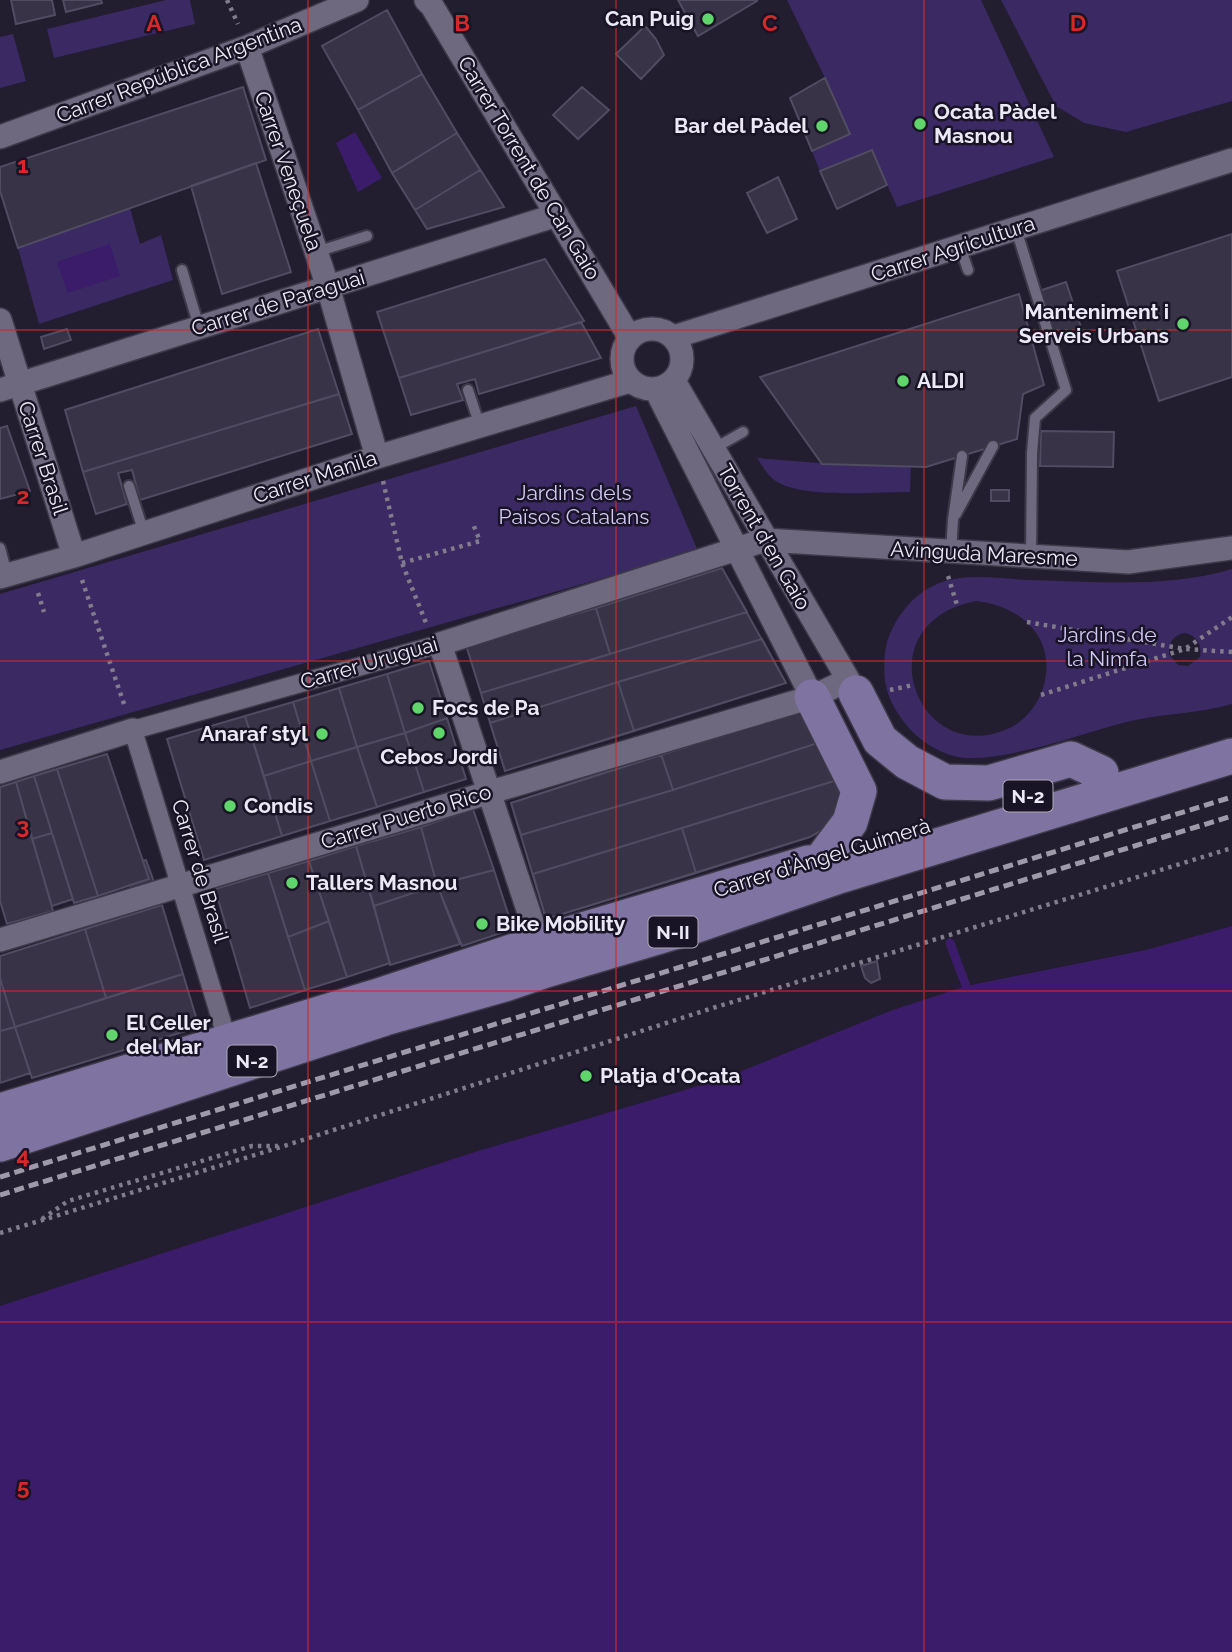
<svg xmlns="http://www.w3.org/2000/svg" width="1232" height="1652" viewBox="0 0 1232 1652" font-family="Raleway,sans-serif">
  <rect width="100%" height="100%" fill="#221d2f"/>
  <path fill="#3b2963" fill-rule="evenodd" d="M166,0H190L195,24L54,58L47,29Z
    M787,0H981L1054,157L897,207L872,150L820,171L790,98L825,78Z
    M1001,0H1232V101L1126,132L1084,123L1056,106Z
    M13,34L26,81L0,88V37Z
    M130,208L140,244L161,235L173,280L39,324L18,248Z
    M636,406L698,551L0,750V594Z
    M757,458L845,465L911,466L910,492C877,492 806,498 779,483C769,478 763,467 757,458Z
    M1232,569V704C1198,714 1162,713 1127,722C1078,734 1017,759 967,758C944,757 918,741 904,722C887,699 882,683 885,653C888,626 911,594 937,584C966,572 1001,579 1031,580C1098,582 1168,588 1232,569ZM976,601C1022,606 1058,639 1043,688C1037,707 1023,723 1005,730C916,766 863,623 976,601ZM1185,633C1198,636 1202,645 1200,657L1188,666L1178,665L1169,654C1169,642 1173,635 1185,633Z"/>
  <path fill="#3a1c6b" d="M355,132L382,178L358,192L336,143Z
    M110,244L120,276L68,293L57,262Z
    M1232,926V1652H0V1306L478,1151L722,1079L890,1011L966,986L1146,950Z"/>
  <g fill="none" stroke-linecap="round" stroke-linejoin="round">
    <path stroke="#3a1c6b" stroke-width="9" d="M950,943L966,986"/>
  </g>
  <path fill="#383347" stroke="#504c61" stroke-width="2" d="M11,0H52L55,15L16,24Z
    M63,0H101L102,3L66,12Z
    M678,0H757V1L698,36Z
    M387,10L422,74L358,110L322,46Z
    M645,26L656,39L664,55L641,79L616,54Z
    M422,74L457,133L392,173L358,110Z
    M825,78L850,134L812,151L790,98Z
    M243,87L266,160L18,248L0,191V167Z
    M582,87L609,110L578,139L553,115Z
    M457,133L504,207L427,229L392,173Z
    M457,133L480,170L415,210L392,173Z
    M872,150L887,185L837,209L820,171Z
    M256,163L291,272L222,294L191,186Z
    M778,177L797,219L767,233L747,193Z
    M1232,234V377L1159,401L1117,271Z
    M545,259L584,321L399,378L377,312Z
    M1066,282L1083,333L1055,342L1039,291Z
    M1019,294L1044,385L1023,394L1017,439L926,467L822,464L760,377Z
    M581,322L601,358L479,394L475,379L457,384L463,400L411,415L399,378Z
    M67,329L71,340L44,349L41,337Z
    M318,329L339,394L83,472L65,410Z
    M339,394L352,434L140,500L132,470L118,473L127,504L96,514L83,472Z
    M7,426L30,491L0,499V428Z
    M1041,431L1114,432L1113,467L1040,466Z
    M991,490H1009V501H991Z
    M722,568L747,612L610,654L596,608Z
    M722,568L786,683L505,771L466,645Z
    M596,608L610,654L481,693L466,645Z
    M762,639L786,683L634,731L618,682Z
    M429,661L447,718L405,733L387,674Z
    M387,674L405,733L357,747L339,688Z
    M618,682L634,731L505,771L490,723Z
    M339,688L357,747L311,761L293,702Z
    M293,702L311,761L264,776L245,716Z
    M801,710L818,743L673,790L661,754Z
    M801,710L840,792L838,807L822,830L810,837L546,919L511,803Z
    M245,716L282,836L204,860L167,739Z
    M447,718L466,779L424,792L405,733Z
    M405,733L424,792L377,807L357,747Z
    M357,747L377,807L330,821L311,761Z
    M107,754L149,879L98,896L57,769Z
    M661,754L673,790L521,835L511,803Z
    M311,761L330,821L282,836L264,776Z
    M57,769L98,896L74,903L34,776Z
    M34,776L52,833L32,839L16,782Z
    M837,780L840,792L838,807L822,830L810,837L696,873L682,828Z
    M16,782L53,911L7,924L0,901V787Z
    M473,809L494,870L437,885L421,827Z
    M421,827L437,885L374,906L356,846Z
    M682,828L696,873L546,919L533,874Z
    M52,833L73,899L52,906L32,839Z
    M356,846L390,963L347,977L309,861Z
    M146,860L154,882L131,889L130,885L149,879L143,861Z
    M309,861L329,921L288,937L268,873Z
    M494,870L513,929L462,946L437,885Z
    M268,873L305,990L250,1008L215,889Z
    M437,885L460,944L390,965L374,906Z
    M162,905L183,974L106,998L85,929Z
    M329,921L347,977L305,990L288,937Z
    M85,929L106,998L15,1027L0,978V956Z
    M877,961L880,979L871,983L865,978L861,966Z
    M183,974L199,1027L32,1078L15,1027Z
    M0,978L15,1027L0,1031Z
    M15,1027L30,1073L0,1083V1031Z"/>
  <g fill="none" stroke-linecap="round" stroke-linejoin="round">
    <defs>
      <path id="service" d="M1016,229L1066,390L1035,418L1032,453L1031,558
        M960,247L968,270
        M316,252L367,236
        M182,270L199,327
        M468,390L480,426
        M713,449L743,432
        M129,486L144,533
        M956,514L993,446
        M0,548L7,574
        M951,552L953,520L962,456"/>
      <path id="pedestrian" d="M223,1026L133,730L440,644"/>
      <path id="minor" d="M426,0L432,6L630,338
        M247,47L328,287L377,457
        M0,137L247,47L357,0
        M0,320L74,556
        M622 359a30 30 0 1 1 60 0a30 30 0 1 1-60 0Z
        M674,337L1232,160
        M674,381L856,693
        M0,390L557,215
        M656,390L812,697
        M0,577L74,556L377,457L630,381
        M0,772L133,730
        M0,940L474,797L812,697L848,680
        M539,943L440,644L765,540L1128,562L1232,548"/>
      <path id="primary" d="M856,693L880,740L907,762L945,782L989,783L1071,759L1101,773
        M812,697L859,791L850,822L823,858
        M0,1111L375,997L539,943L808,863
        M0,1144L385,1018L505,984L546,970L694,926L839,876L1232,756"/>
    </defs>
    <use href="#service" stroke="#3c3948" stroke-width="14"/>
    <use href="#pedestrian" stroke="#3c3948" stroke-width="21"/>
    <use href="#minor" stroke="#3c3948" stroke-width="26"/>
    <use href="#primary" stroke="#3c3948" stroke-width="38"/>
    <path stroke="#807c8b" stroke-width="4.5" stroke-dasharray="3.5 5" stroke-linecap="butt" d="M227,0L238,24
      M383,481L402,563L426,623
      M402,563L480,541L473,524
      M948,576L957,605
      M82,580L125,707
      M38,593L44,612
      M1027,622L1185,649L1232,652
      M890,690L913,685
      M1041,695L1185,649L1232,617
      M42,1219L68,1201L252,1146H278
      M0,1233L284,1146L716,1007L1232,848"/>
    <use href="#service" stroke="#6e697f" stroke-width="10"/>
    <use href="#pedestrian" stroke="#6e697f" stroke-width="18"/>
    <use href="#minor" stroke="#6e697f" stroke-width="23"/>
    <use href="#primary" stroke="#7f73a2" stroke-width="35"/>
    <path stroke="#9e9aa9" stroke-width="5" stroke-dasharray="10 5" stroke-linecap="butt" d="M0,1177L1232,797
      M0,1195L1232,816"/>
  </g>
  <path fill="none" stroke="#d62828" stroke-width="2" stroke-opacity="0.55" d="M308,0V1652M616,0V1652M924,0V1652M0,330H1232M0,661H1232M0,991H1232M0,1322H1232"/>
  <g fill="#60d56b" stroke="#191425" stroke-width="2.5">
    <circle cx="708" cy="19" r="7"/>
    <circle cx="920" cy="124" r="7"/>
    <circle cx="822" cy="126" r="7"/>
    <circle cx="1183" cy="324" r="7"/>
    <circle cx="903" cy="381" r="7"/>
    <circle cx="418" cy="708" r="7"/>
    <circle cx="439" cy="733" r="7"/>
    <circle cx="322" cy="734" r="7"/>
    <circle cx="230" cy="806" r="7"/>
    <circle cx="292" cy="883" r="7"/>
    <circle cx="482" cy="924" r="7"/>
    <circle cx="112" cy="1035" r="7"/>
    <circle cx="586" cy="1076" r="7"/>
  </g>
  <g text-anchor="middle" stroke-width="5" stroke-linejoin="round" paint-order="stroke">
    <g fill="#191425" stroke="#ada9b7" stroke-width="2">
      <rect x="1003.5" y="780.5" width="49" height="31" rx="5"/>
      <rect x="648.5" y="916.5" width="49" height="31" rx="5"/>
      <rect x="227.5" y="1045.5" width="49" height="31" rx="5"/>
    </g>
    <g font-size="19" font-weight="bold" fill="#ece9f6">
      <text x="1028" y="803">N-2</text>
      <text x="673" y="939">N-II</text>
      <text x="252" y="1068">N-2</text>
    </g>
    <g font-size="21" font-weight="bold" fill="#ece9f6" stroke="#191425" text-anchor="start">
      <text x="694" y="26" text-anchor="end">Can Puig</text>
      <text x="934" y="119">Ocata Pàdel<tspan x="934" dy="24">Masnou</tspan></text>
      <text x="808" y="133" text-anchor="end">Bar del Pàdel</text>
      <text x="1169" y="319" text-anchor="end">Manteniment i<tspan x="1169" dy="24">Serveis Urbans</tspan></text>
      <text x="917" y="388">ALDI</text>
      <text x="432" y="715">Focs de Pa</text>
      <text x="308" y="741" text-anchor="end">Anaraf styl</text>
      <text x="439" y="764" text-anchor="middle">Cebos Jordi</text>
      <text x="244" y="813">Condis</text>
      <text x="306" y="890">Tallers Masnou</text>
      <text x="496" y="931">Bike Mobility</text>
      <text x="126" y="1030">El Celler<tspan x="126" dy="24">del Mar</tspan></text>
      <text x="600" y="1083">Platja d'Ocata</text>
    </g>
    <g font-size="21" fill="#ece9f6" stroke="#191425">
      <text transform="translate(179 70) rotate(-21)" y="7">Carrer República Argentina</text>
      <text transform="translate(529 168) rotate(59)" y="7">Carrer Torrent de Can Gaio</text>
      <text transform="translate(288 171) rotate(71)" y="7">Carrer Veneçuela</text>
      <text transform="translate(953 249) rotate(-18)" y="7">Carrer Agricultura</text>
      <text transform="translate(278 303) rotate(-17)" y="7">Carrer de Paraguai</text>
      <text transform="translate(43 458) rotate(72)" y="7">Carrer Brasil</text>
      <text transform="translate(315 477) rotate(-18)" y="7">Carrer Manila</text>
      <text transform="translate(764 537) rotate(60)" y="7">Torrent d'en Gaio</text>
      <text transform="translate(984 554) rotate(3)" y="7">Avinguda Maresme</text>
      <text transform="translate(369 663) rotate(-16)" y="7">Carrer Uruguai</text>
      <text transform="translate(406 817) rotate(-17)" y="7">Carrer Puerto Rico</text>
      <text transform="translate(822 858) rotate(-17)" y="7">Carrer d'Àngel Guimerà</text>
      <text transform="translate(200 871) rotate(73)" y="7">Carrer de Brasil</text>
    </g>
    <g font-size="21" fill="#d2c8f5" stroke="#191425">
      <text x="574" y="500">Jardins dels<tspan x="574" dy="24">Països Catalans</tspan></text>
      <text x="1107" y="642">Jardins de<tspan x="1107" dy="24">la Nimfa</tspan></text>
    </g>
  </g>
  <g font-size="23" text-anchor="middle" font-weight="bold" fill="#d62828" stroke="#191425" stroke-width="5" stroke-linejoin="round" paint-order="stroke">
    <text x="154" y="31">A</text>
    <text x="462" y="31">B</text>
    <text x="770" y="31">C</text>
    <text x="1078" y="31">D</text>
    <text x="23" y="173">1</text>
    <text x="23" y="504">2</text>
    <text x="23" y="834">3</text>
    <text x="23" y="1164">4</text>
    <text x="23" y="1495">5</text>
  </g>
</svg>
